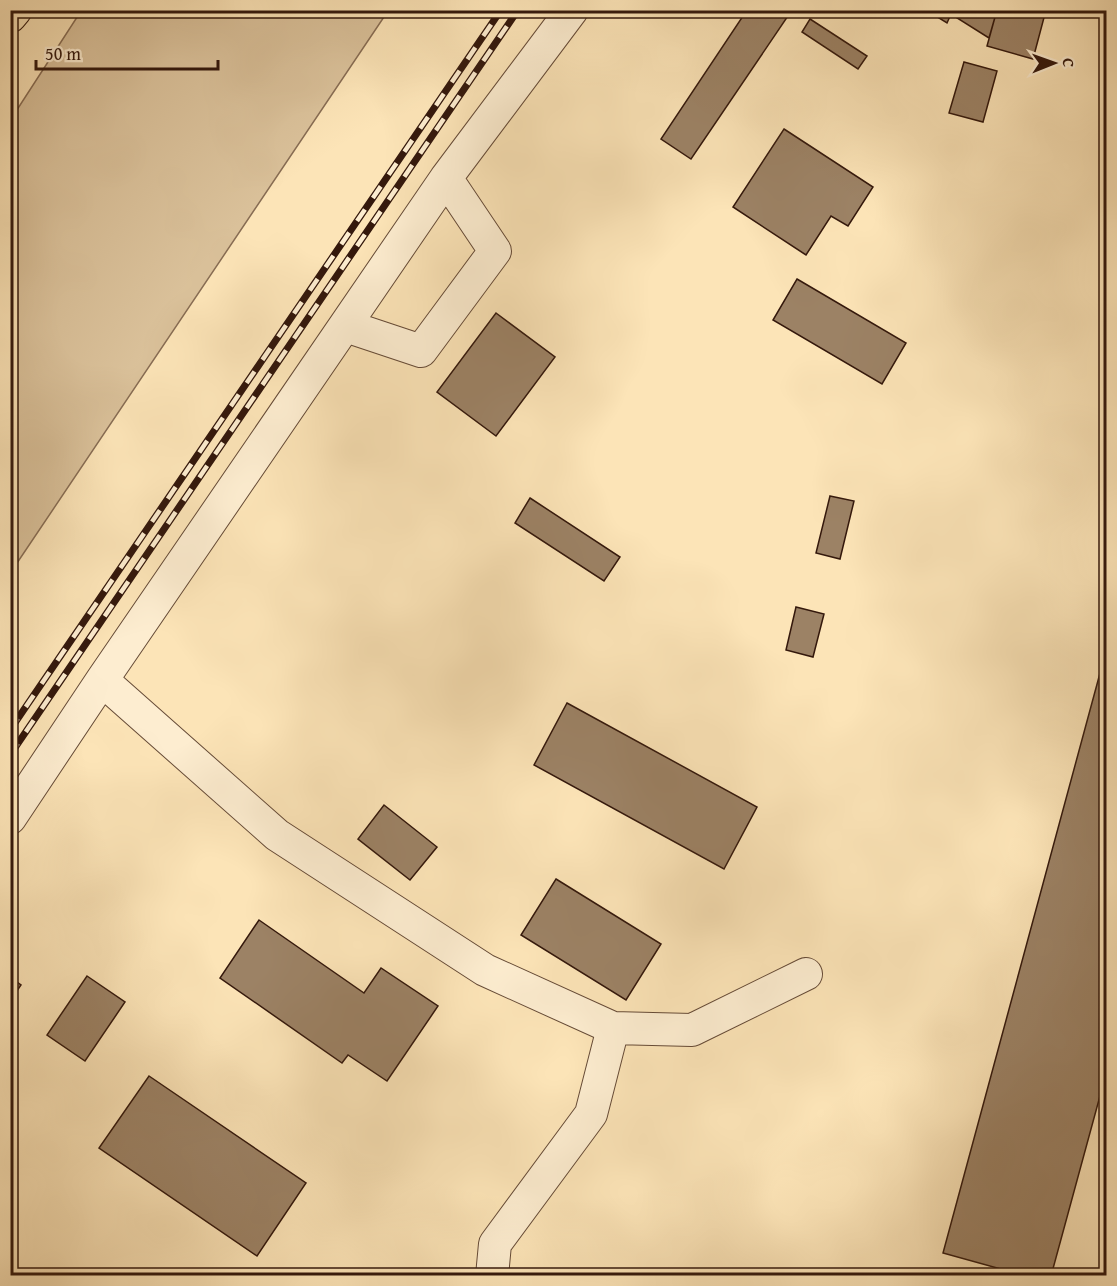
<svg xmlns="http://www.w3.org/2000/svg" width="1117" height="1286" viewBox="0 0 1117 1286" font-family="'Gentium Book Plus',serif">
  <rect width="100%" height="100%" fill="#fce4b7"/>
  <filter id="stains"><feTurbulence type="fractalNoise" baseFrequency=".00333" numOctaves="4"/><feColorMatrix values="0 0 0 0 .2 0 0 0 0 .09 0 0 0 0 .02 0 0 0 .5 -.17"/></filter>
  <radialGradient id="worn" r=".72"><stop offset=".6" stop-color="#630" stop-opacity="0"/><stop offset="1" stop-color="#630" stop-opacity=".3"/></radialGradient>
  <path fill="#dac19a" stroke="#876c53" stroke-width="1.5" d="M81,11H388L11,572V119Z"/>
  <path fill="#9c8265" stroke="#34180c" stroke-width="1.5" d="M747,10H792L691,159L661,139Z
    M926,10H997L989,38L951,14L947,23Z
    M997,10H1046L1033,59L987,46Z
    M810,19L867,56L858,69L802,32Z
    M964,62L997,71L983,122L949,113Z
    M784,129L873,187L848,226L831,216L806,255L733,207Z
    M797,279L906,343L882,384L773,320Z
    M496,313L555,357L496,436L437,392Z
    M830,496L854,501L840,559L816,553Z
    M530,498L620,557L604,581L515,523Z
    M796,607L824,614L813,657L786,650Z
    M1106,651V1074L1051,1276H1026L943,1253Z
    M567,703L757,807L724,869L534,765Z
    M384,805L437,847L410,880L358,839Z
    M556,879L661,944L626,1000L521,935Z
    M259,920L364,993L381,968L438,1006L387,1081L348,1055L342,1063L220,978Z
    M87,976L125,1002L85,1061L47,1035Z
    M10,977L21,985L10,1001Z
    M149,1076L306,1183L257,1256L99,1148Z"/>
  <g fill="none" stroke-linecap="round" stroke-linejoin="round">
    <defs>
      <path id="minor" d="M346,326L421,351L495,251L446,178
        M102,680L277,835L485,970L613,1028L692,1030L806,974
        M10,818L102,680L446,178L572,10
        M492,1276L495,1244L591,1114L613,1028"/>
      <path id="major" d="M10,16L15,10"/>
    </defs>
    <use href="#minor" stroke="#664b37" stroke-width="34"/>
    <use href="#major" stroke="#34180c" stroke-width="35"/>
    <use href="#minor" stroke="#fdedd0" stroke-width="32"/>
    <use href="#major" stroke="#fce4b7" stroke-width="33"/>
    <defs>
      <path id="rail" d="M10,730L501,10
        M10,755L518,10"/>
    </defs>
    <use href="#rail" stroke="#34180c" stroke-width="7"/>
    <use href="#rail" stroke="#fdedd0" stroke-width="4.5" stroke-dasharray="14" stroke-linecap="butt"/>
  </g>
  <rect width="1117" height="1286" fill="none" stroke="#fce4b7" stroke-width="36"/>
  <rect x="12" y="12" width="1093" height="1262" fill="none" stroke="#34180c" stroke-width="3"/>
  <rect x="18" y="18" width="1081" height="1250" fill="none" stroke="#34180c" stroke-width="1.5"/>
  <g transform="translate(1054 63) rotate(89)" stroke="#fdedd0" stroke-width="4.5" paint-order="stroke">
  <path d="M0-4.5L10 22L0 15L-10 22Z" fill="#34180c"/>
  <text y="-9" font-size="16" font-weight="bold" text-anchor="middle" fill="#34180c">С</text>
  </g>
  <path d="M36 60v9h182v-9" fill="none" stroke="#34180c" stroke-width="3"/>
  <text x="45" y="60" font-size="18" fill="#34180c" stroke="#fdedd0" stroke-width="4.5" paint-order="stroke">50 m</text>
  <rect width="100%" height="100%" filter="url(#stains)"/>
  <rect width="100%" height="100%" fill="url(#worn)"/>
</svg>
